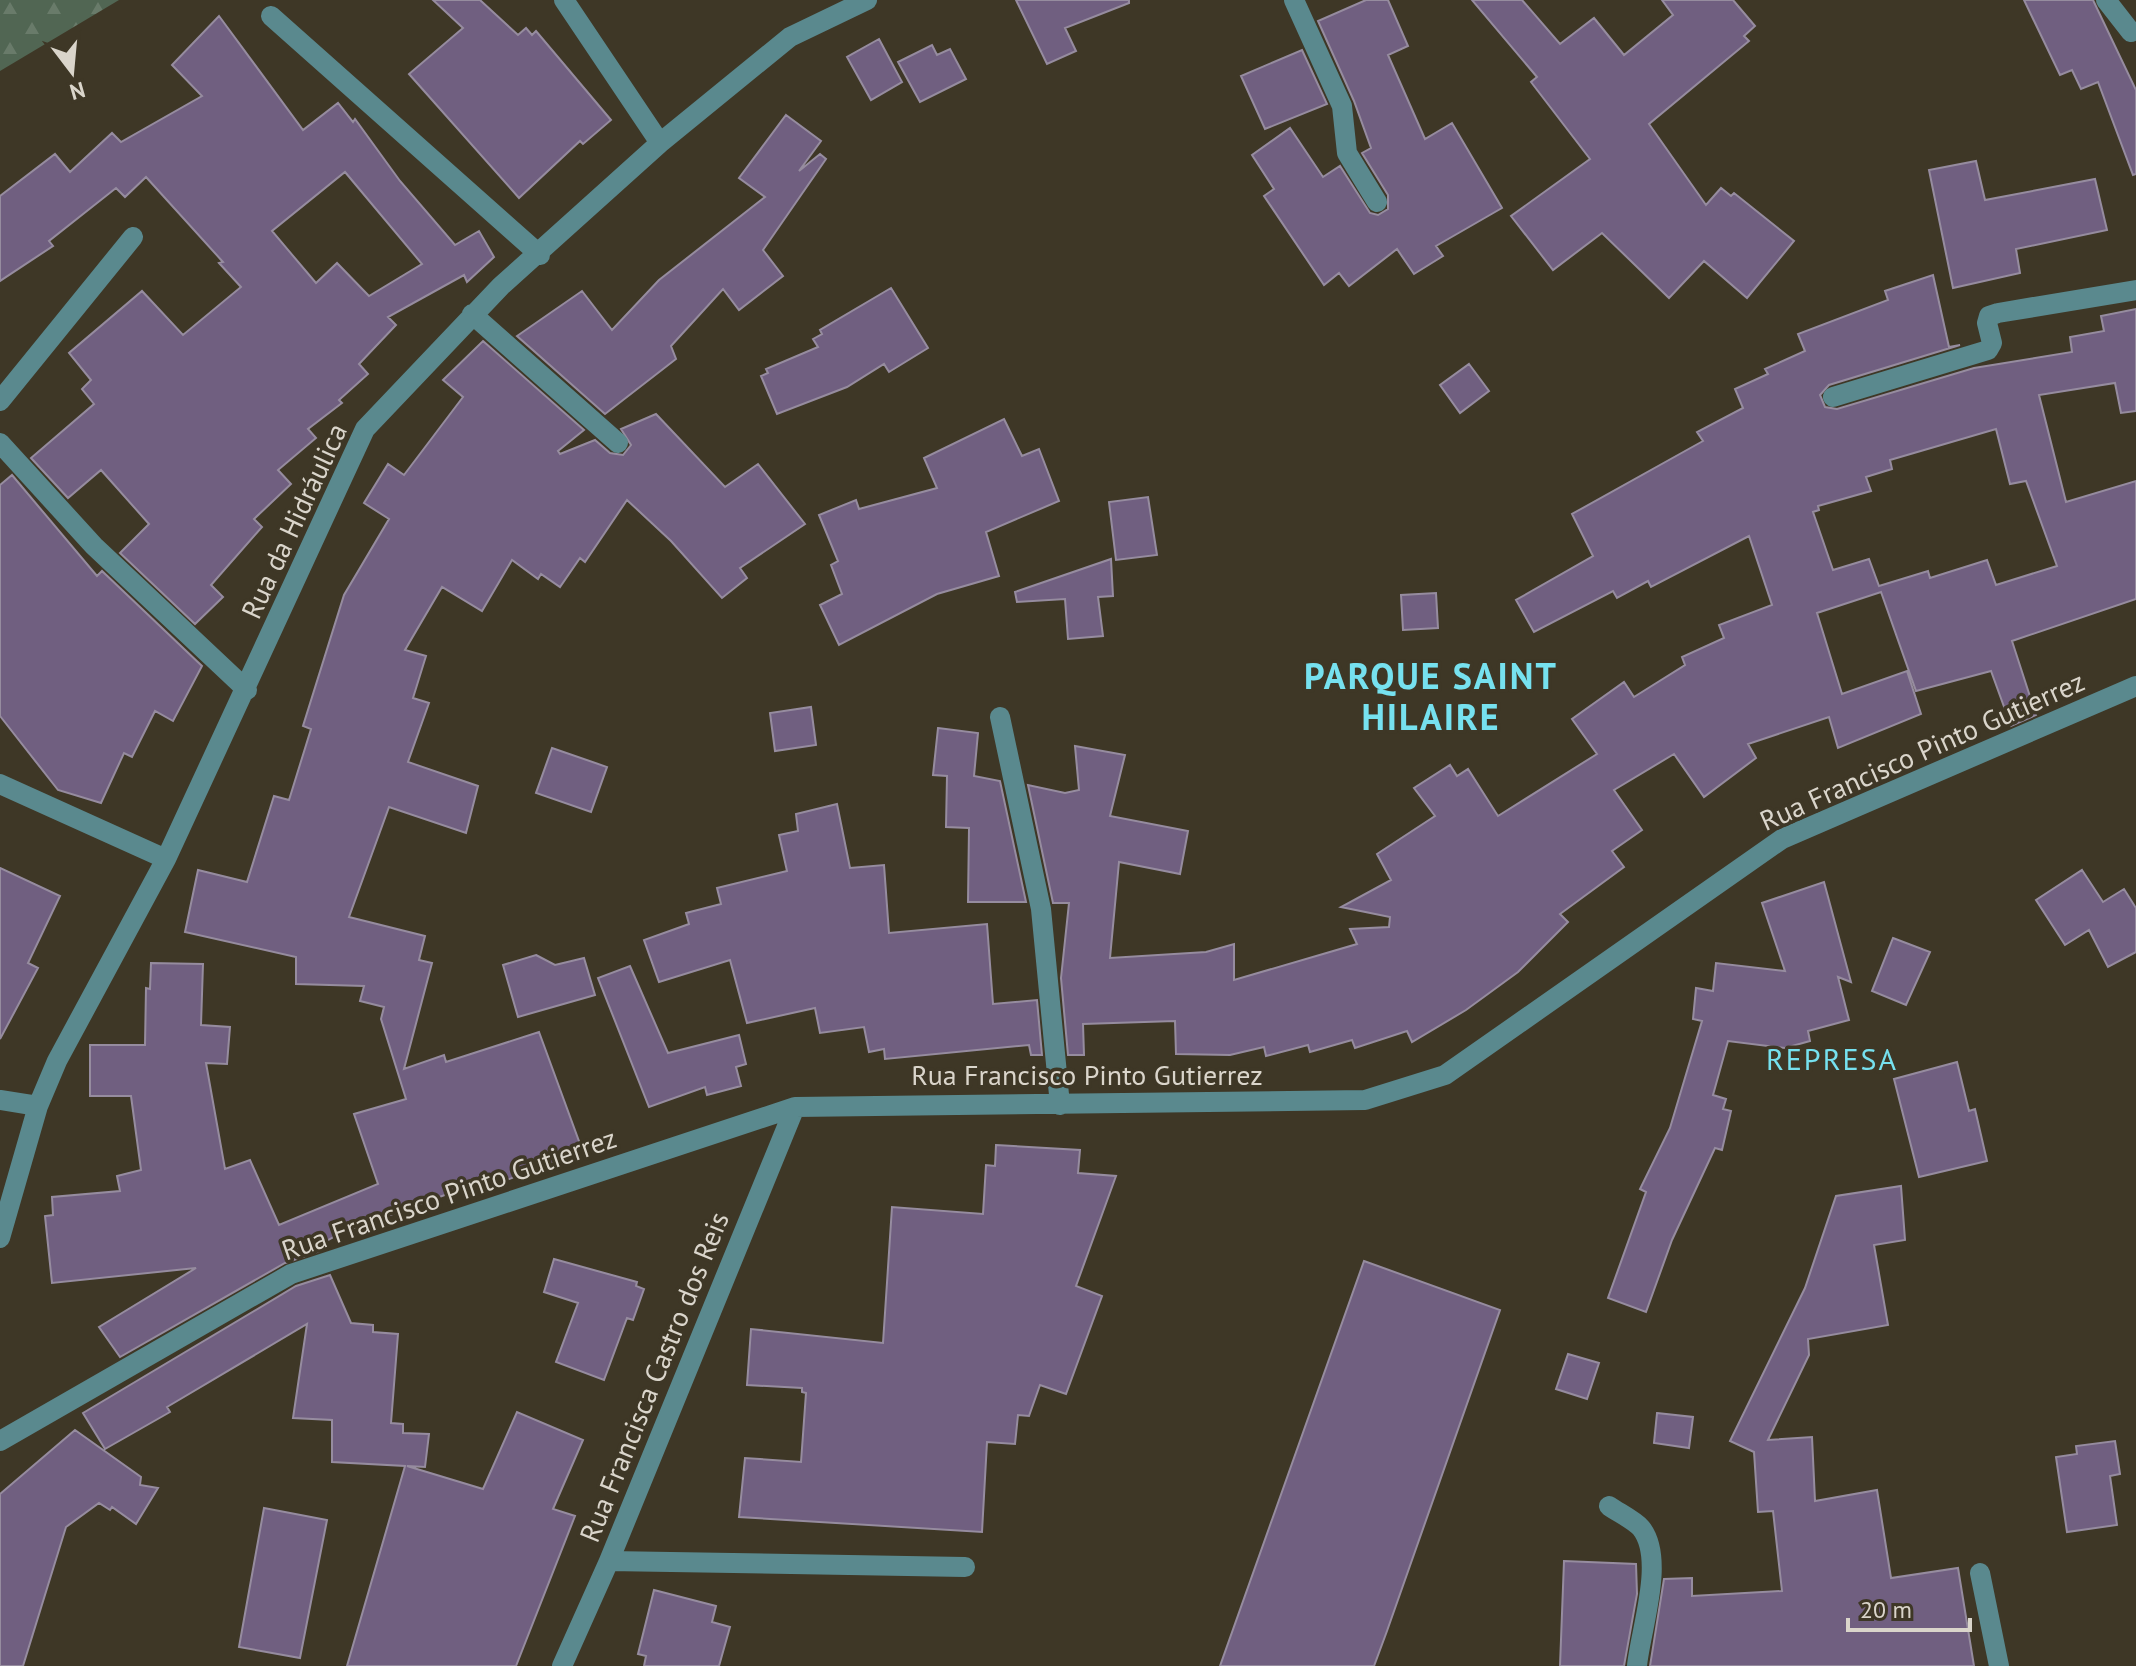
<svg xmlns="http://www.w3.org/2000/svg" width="2136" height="1666" viewBox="0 0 2136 1666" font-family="'PT Sans',sans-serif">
  <defs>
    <pattern id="forest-firs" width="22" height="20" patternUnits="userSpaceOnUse" patternTransform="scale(2)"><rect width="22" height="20" fill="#516653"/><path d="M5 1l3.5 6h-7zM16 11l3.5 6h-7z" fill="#697b6a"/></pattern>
  </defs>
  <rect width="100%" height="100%" fill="#3e3726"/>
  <path fill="url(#forest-firs)" d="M0,0H119L0,71Z"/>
  <path fill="#705f80" stroke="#968c9f" stroke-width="2" fill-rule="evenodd" d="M433,0H480L518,35L526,28L532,35L536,31L611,120L583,144L580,141L519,198L409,74L463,28Z
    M1016,0H1129V3L1065,28L1076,51L1047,64Z
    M1366,0H1388L1408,46L1388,55L1425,139L1452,123L1502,208L1436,246L1443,256L1414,274L1397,249L1349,286L1339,273L1324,285L1264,196L1274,189L1252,155L1290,128L1323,177L1340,166L1370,213L1378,215L1388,209V195L1362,153L1371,148L1354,101L1318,21Z
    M1472,0H1522L1560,44L1594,18L1624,55L1673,15L1662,0H1733L1755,26L1744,36L1749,41L1649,124L1706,205L1721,188L1731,196L1734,193L1794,241L1747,298L1704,261L1669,298L1602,233L1553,270L1511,216L1590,159L1531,82L1537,77Z
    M2024,0H2093L2136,90V174L2133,175L2098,82L2081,89L2072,70L2060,75Z
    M219,16L303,130L338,103L353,122L355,119L400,181L455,245L479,231L494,257L467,282L464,275L388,317L396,325L359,364L368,374L339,400L342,403L308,429L316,438L278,470L291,484L254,519L262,527L211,585L223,597L195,624L120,553L149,524L101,470L68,498L31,458L94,404L82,389L91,380L69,353L142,291L183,335L241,287L219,263L223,262L146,177L125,197L116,188L49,241L53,246L0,281V196L55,154L70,172L112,133L121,142L202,96L172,65ZM345,172L422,264L369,296L337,263L316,283L272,231Z
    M879,39L902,82L871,100L847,57Z
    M932,45L937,55L950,49L966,79L920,102L898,62Z
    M1302,50L1327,104L1265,129L1241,76Z
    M786,115L821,141L799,171L820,154L826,159L763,250L783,276L739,310L723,289L671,346L676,359L605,414L517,336L582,291L612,330L659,280L765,197L739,178Z
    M1976,161L1985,200L2095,179L2107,230L2016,249L2020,273L1953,288L1929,170Z
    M1933,275L1949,347L1960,345L1829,385L1820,395L1825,407L1837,409L1974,368L2072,352L2070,337L2104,331L2101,316L2136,309V411L2121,413L2115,383L2039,395L2066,502L2136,481V599L2012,641L2036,715L2011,726L1991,671L1916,691L1881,592L1817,613L1842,694L1907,671L1921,714L1838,748L1829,717L1748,744L1756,758L1704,797L1674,754L1614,790L1642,830L1612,851L1624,867L1560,914L1568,922L1518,972L1466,1010L1412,1042L1407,1031L1355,1048L1352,1040L1310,1052L1308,1045L1266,1056L1264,1047L1230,1055L1176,1054L1175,1021L1083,1024L1084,1055H1068L1061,978L1069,903H1053L1028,785L1065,793L1079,790L1075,746L1125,755L1110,816L1188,831L1180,874L1119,862L1110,958L1206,952L1234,944V980L1357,944L1350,929L1389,927L1390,917L1341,907L1391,880L1377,854L1435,816L1414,788L1450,765L1457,776L1468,769L1498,816L1597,754L1572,719L1624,682L1634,697L1685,665L1682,657L1724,638L1719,625L1772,605L1749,536L1651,587L1648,581L1617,598L1613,591L1534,632L1516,600L1593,556L1572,514L1703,441L1697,432L1743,408L1735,389L1768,374L1765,369L1805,351L1798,334L1888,300L1885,291ZM1996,429L2010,484L2026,481L2057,566L1996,585L1987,560L1930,578L1928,571L1879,586L1869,559L1833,570L1813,512L1819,510L1818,506L1871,491L1866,477L1892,469L1890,460Z
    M891,288L928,348L889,372L884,364L847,387L777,414L761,376L768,373L766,369L818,347L813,339L822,334L820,330Z
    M483,341L584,430L558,451L560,454L595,440L610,453L623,455L631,445L621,429L656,414L725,487L758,464L805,524L740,568L747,578L722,598L671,541L627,500L585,562L580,558L560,587L541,574L538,579L512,560L482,611L442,587L405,650L426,656L413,698L429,703L408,762L478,786L466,833L389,807L349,917L425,936L419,960L432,963L404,1069L444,1055L446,1062L539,1032L580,1144L558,1152L560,1160L504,1181L502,1174L341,1233L323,1243L320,1251L285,1263L120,1357L99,1327L196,1268L52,1283L45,1216L53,1215L52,1197L120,1191L117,1176L141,1170L131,1096H90V1045H145L146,988L150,989L151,963L203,964L201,1025L230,1027L227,1064L206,1063L225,1169L250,1160L279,1225L378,1184L354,1114L406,1099L381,1019L384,1007L360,1001L364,986L296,984V957L185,932L198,870L247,882L274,796L289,800L311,729L303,726L344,595L389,519L364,503L388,464L404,475L463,397L443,380Z
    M1469,364L1489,391L1460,413L1440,385Z
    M1004,419L1022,456L1039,449L1059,501L986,532L999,576L937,594L839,645L820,605L842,594L831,565L838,561L819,515L856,500L859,509L937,488L924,458Z
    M12,475L97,576L102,571L202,666L173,721L155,711L132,757L124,753L101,803L58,790L0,716V485Z
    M1148,497L1157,555L1116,560L1109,502Z
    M1111,559L1113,596L1098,597L1103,636L1068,639L1065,599L1017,602L1015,592Z
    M1436,593L1438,628L1403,630L1401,595Z
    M811,707L816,745L775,751L770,713Z
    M938,728L978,733L974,776L1000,781L1026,902H968L969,828L946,827L947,776L933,775Z
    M552,748L607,767L591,812L536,793Z
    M837,804L850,868L884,865L889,933L987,924L993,1004L1037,1000L1042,1055H1031L1029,1045L885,1059L884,1049L869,1052L864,1027L820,1033L815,1008L747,1023L730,960L659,982L644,940L689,924L686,913L721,904L717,888L787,871L779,835L798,831L796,814Z
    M0,868L60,896L28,963L38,968L0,1039Z
    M2082,870L2103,902L2124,889L2136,908V952L2108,967L2089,930L2065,945L2036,900Z
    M1824,882L1851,982L1838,977L1849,1020L1808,1031L1810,1041L1785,1048L1728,1041L1713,1095L1726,1099L1723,1109L1731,1111L1722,1150L1715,1148L1672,1240L1646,1312L1608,1298L1646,1192L1640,1189L1670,1128L1702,1021L1693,1019L1696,988L1713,991L1716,963L1785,971L1762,903Z
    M1893,938L1930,952L1906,1005L1872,991Z
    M536,955L555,965L584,958L595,995L518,1017L503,965Z
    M630,966L668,1053L739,1035L746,1064L736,1067L741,1086L707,1095L705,1087L649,1107L598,978Z
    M1957,1062L1969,1111L1975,1109L1987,1161L1919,1177L1894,1079Z
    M996,1145L1080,1150L1078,1173L1116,1176L1076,1286L1102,1296L1066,1394L1040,1385L1029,1416L1018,1415L1015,1444L987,1442L982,1532L739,1517L745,1458L801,1462L806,1393L802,1392V1388L747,1385L751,1329L883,1343L892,1207L983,1214L986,1165L995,1166Z
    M1901,1186L1905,1240L1874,1245L1888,1325L1808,1339L1809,1355L1768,1440L1812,1437L1815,1501L1877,1490L1891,1578L1958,1568L1974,1666H1650L1664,1579L1692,1578V1596L1782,1591L1773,1511L1758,1512L1754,1452L1730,1441L1805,1288L1836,1196Z
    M554,1259L637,1282L636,1286L644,1289L633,1320L627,1318L604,1380L556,1362L578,1303L544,1292Z
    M1364,1261L1500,1310L1387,1631L1374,1666H1220Z
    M330,1275L351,1323L373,1325V1332L398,1334L391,1423L403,1424V1433L429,1434L425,1467L407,1466L483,1489L517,1412L583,1440L553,1509L575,1516L516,1666H347L405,1466L332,1462V1420L293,1418L307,1324L167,1407L170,1412L105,1449L83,1413L296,1286Z
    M1568,1354L1599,1363L1587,1399L1556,1389Z
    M1657,1413L1693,1417L1689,1448L1654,1443Z
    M75,1430L141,1477L140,1485L158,1488L136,1524L112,1507L110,1510L99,1503L66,1527L23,1666H0V1494Z
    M2115,1441L2120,1474L2110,1476L2117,1525L2067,1532L2056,1457L2077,1454L2076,1446Z
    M264,1508L327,1520L300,1658L239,1647Z
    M1564,1561L1636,1564L1637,1594L1624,1666H1560Z
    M654,1590L716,1606L712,1622L730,1627L719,1666H644L646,1656L638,1654Z"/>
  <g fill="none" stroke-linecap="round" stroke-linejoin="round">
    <path stroke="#5a898e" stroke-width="20" d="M564,0L660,143
      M1294,0L1342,106L1347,153L1377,202
      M2106,0L2131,32
      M271,16L540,255
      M472,314L618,443
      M1833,397L1988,350L1992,343L1987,323L1989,316L1998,313L2136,290
      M0,401L133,237
      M0,443L94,546L247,690
      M1000,717L1041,909L1060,1105
      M0,784L166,859
      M0,1100L38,1106
      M0,1238L38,1106L57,1061L166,859L365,429L501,286L660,143L790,37L867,0
      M0,1441L291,1274L795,1107L1365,1100L1445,1075L1782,839L2136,686
      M1609,1506C1619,1513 1634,1520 1641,1528C1666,1559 1640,1631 1637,1666
      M609,1561L965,1567
      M1980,1573L1999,1666
      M562,1666L609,1561L795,1107"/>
  </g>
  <g text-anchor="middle" stroke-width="7" stroke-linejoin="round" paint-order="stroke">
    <g font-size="28" fill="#dad5cb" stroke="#3e3726">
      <text transform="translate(294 521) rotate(-65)" y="10">Rua da Hidráulica</text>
      <text transform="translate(1922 751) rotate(-24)" y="10">Rua Francisco Pinto Gutierrez</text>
      <text x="1087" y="1085">Rua Francisco Pinto Gutierrez</text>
      <text transform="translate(449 1194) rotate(-19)" y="10">Rua Francisco Pinto Gutierrez</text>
      <text transform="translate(654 1377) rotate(-68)" y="10">Rua Francisca Castro dos Reis</text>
    </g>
    <g font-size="30" letter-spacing="2" fill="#76e1ef" stroke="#3e3726">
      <text x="1832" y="1070">REPRESA</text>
    </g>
    <g font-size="36" font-weight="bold" letter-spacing="2" fill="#76e1ef" stroke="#3e3726">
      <text x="1431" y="689">PARQUE SAINT<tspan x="1431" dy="41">HILAIRE</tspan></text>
    </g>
  </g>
  <g transform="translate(72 72) rotate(164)" stroke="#3e3726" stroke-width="6" paint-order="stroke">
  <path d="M0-6L14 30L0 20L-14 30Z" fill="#dad5cb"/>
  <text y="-12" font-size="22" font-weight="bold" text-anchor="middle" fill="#dad5cb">N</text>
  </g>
  <path d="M1848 1618v12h122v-12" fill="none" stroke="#dad5cb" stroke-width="4"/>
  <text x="1860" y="1618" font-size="24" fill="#dad5cb" stroke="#3e3726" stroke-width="6" paint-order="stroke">20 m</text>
</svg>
